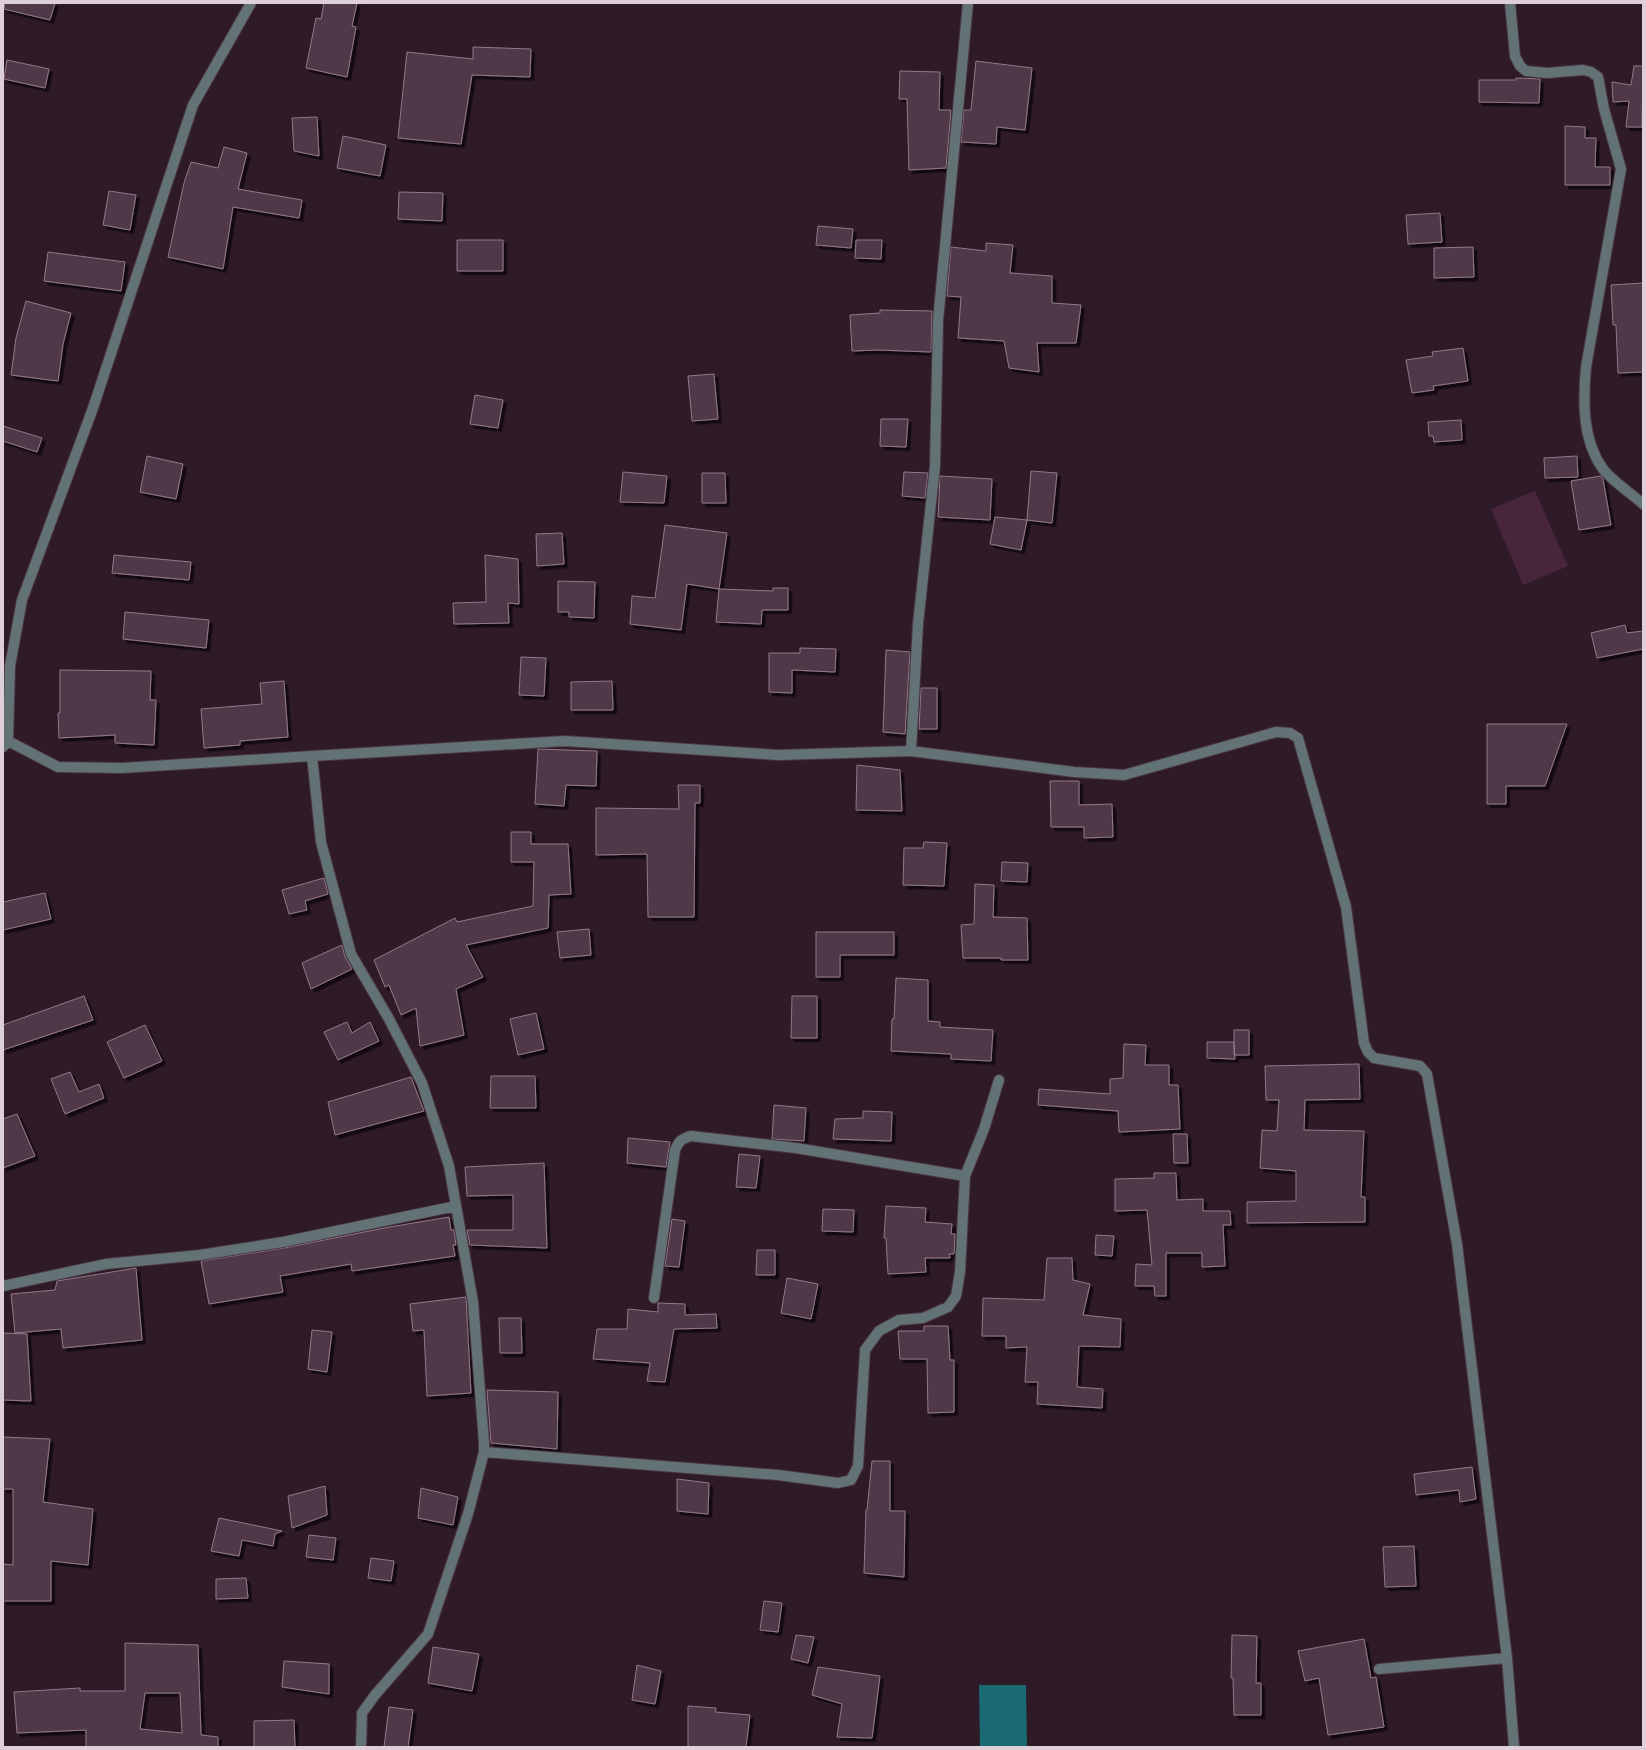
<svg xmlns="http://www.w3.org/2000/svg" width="1646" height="1750" viewBox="0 0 1646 1750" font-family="Rubik,sans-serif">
  <defs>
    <filter id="shadow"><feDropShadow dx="3.5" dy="3.5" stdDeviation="0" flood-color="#0009"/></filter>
  </defs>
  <rect width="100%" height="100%" fill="#2f1a28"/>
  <path fill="#48253d" d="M1535,491L1568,566L1523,585L1491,509Z"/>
  <path fill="#1a6a74" d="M979,1685H1026L1027,1747H980Z"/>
  <path fill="#4f3847" stroke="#937989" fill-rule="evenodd" filter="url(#shadow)" d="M5,3H55L50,20L4,9Z
    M324,3H357L352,26L356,27L347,77L306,68L316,18L321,19Z
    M473,47L531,49L530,77L472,75L461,144L398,138L407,52L473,59Z
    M7,60L49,69L45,88L4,79Z
    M976,61L1032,68L1025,130L997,127L996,144L961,142L964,110H971Z
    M1634,66H1643L1642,127H1626L1629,101L1613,102L1612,82L1631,85Z
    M900,71L940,72L939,110H951L946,168L909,170L907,99H899Z
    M1516,78L1540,79L1539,103L1479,102V80H1516Z
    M317,117L319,156L294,151L292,118Z
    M1565,126L1585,127V138H1596L1595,167H1610V185H1565Z
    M343,136L386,145L380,176L337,168Z
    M224,147L247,153L238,189L302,200L299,218L233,207L223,269L168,257L184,183L191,162L218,168Z
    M109,191L136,195L130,230L103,225Z
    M399,192L443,193L442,221L398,219Z
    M1440,213L1442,242L1408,244L1406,215Z
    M818,226L853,229L851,248L816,245Z
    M457,240H503V271H457Z
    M856,240H882L881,259L855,258Z
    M986,243L1013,245L1010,273L1052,276V303L1081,305L1076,343H1037L1039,372L1009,368L1004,341L958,338L961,297L947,296L951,247L986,251Z
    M1473,247L1474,277L1434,278V248Z
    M48,252L125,262L121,291L44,281Z
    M1643,283V372L1618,373L1616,325H1613L1611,285Z
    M26,301L71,313L63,344L58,381L11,375L16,338Z
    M880,310L932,311L931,352L878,350L852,351L850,315L880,313Z
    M1463,348L1468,381L1433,386L1434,390L1412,393L1406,360L1433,356L1432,352Z
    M714,374L718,419L692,421L688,376Z
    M475,395L503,400L498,428L470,424Z
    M881,419H908L906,447L880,446Z
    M1461,420L1462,440L1434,442L1433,436H1429L1428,422Z
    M3,426L42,438L37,452L3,441Z
    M147,456L183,464L176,499L140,492Z
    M1577,456L1578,477L1545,478L1544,458Z
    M1031,471L1057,473L1052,523L1027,520Z
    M623,472L667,476L664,503L620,502Z
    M904,472L928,473L925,498L902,496Z
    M702,473H725L726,503H702Z
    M940,476L992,479L990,520L938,517Z
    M1601,476L1603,479L1611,525L1579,530L1571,481Z
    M995,517L1027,520L1021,550L990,544Z
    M665,525L727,533L719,589L687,584L681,630L630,624L632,596L655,598Z
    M562,533L564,564L537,566L536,534Z
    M114,555L191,562L189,580L112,573Z
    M485,555L518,559L519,604L508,603L509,623L454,624L453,603L486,602Z
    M558,581L595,582L594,618L569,617V612H558Z
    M773,588H788V610H762L761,624L716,622L719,589L773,591Z
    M125,612L209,620L206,648L123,639Z
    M1625,625L1627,633L1643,631V649L1597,658L1591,633Z
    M800,648L836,649L835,672L792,670V693L769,692V653H800Z
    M886,650L910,652L905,734L883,732Z
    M521,657L546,658L544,696L519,695Z
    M60,670L151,671L150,700H156L154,745L115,743V735L59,738L58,713H60Z
    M284,681L288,737L240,741V745L204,748L201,709L262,704L260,683Z
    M612,681L613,710H571V682Z
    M921,688H937V729H919Z
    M1487,724H1567L1545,786H1506V804H1487Z
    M538,749L597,751L596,786L566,785L564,806L535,804Z
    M857,765L900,770L902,811L856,810Z
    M1050,781H1079V805L1112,804L1113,837L1084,838V827H1051Z
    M678,785H700V803H695L694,917H648L647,854L596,855V808L679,809Z
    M511,832H531V844H568L571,894L549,895L548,928L466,945L483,977L456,989L464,1035L420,1046L416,1008L401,1015L389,985L385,987L374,960L455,918L457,922L533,906L534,862H511Z
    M924,842L947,843L944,886L903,885L904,848H923Z
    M1002,862L1028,863L1027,882L1001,881Z
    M324,878L328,894L305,901L307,910L289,914L282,890Z
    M975,884L994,885L993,917L1027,918L1028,960H1001V958H963L961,925L974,924Z
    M45,893L51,919L3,930V902Z
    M589,929L591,955L560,958L557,932Z
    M816,932H894V955H840V977H816Z
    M342,945L345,957L352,969L311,989L302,963Z
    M896,978L928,980V1021L940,1022V1027L993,1030L991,1061L951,1059V1054L891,1051L892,1019H894Z
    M84,996L93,1020L3,1050V1025Z
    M792,996H817V1038H791Z
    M536,1013L544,1049L518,1055L510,1019Z
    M347,1022L352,1033L370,1022L379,1041L338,1060L324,1032Z
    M145,1025L162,1061L124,1078L107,1042Z
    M1234,1030H1249V1055H1234Z
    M1207,1042H1234L1235,1059L1207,1058Z
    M1124,1044L1146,1045L1145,1065H1169V1085H1178L1180,1129L1119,1132L1118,1111L1038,1105L1039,1089L1110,1094V1079L1123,1078Z
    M1359,1064L1360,1099L1305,1100L1304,1130L1364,1131L1361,1197H1365V1222L1247,1223V1202L1296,1201V1171L1260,1168L1262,1130L1277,1131L1279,1100H1266L1265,1066Z
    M70,1072L79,1092L99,1084L104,1098L65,1114L51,1079Z
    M491,1076H535L536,1108H490Z
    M411,1077L424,1111L335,1135L328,1102Z
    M774,1105L806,1108L804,1141L772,1139Z
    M863,1111L892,1112L891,1141L833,1139L835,1119L863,1118Z
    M17,1114L35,1156L3,1168V1119Z
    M1173,1134H1187L1188,1163H1174Z
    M628,1138L670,1142L666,1167L627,1163Z
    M739,1154L760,1156L756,1188L736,1187Z
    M544,1163L547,1248L470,1245L467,1230H513V1195L467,1196L465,1167Z
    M1154,1173H1176L1177,1200L1203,1199V1211H1230L1231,1225H1223L1225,1266L1202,1267V1253H1166V1296H1155L1154,1286H1135L1136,1264L1152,1265L1147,1210L1115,1211V1179L1154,1178Z
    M886,1206L926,1208L925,1222L952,1224L951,1234H955L954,1254H949L950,1258H925L926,1272L888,1274L886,1238H884Z
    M823,1209L854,1210L853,1232L822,1231Z
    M449,1217L451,1230H454L456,1245H453L455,1256L352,1271L351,1264L280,1276L283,1292L209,1304L201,1261L284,1248L384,1228Z
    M672,1219L685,1221L679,1267L665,1266Z
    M1096,1235L1114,1236L1112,1256L1095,1255Z
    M757,1250H775V1275H756Z
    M1047,1258H1072L1073,1280L1090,1284L1083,1315L1121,1319L1120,1347L1079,1346L1077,1387L1103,1389L1102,1408L1037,1404L1038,1382H1025L1027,1347L1006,1348V1336H982L983,1298L1044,1300Z
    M136,1268L142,1340L63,1348L61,1329L15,1333L11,1294L55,1290L57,1281Z
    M787,1278L818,1284L811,1319L781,1313Z
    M466,1297L471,1393L427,1396L424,1330L413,1331L410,1304Z
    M658,1303L685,1304V1315L716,1314L717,1328L674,1329L665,1382L647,1381L650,1363L593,1359L597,1329H627L628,1309L658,1312Z
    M499,1318H521L522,1353H500Z
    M924,1326H948L950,1360H954V1412L928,1413L927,1359H900L898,1331H924Z
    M312,1330L332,1332L327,1372L308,1369Z
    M3,1333L27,1334L31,1401L3,1400Z
    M487,1390L558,1392L557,1449L491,1443Z
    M3,1437L50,1439L43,1502L93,1509L88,1565L51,1561V1601H3V1564L13,1565V1489H3Z
    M872,1461H890V1511H905L904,1577L864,1573L866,1510H867Z
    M1472,1467L1476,1499L1460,1502L1459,1490L1416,1495L1414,1474Z
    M677,1479L709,1483L708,1514L677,1511Z
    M325,1486L327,1515L292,1528L288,1496Z
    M421,1488L458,1497L453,1525L418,1518Z
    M219,1518L282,1531L275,1534L273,1546L242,1540L239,1556L211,1551Z
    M309,1535L336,1538L333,1560L306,1557Z
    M1414,1546L1416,1586L1385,1587L1383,1547Z
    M371,1558L394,1561L391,1581L368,1578Z
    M246,1578L248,1598L216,1599V1579Z
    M764,1601L782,1603L778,1632L760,1630Z
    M796,1635L814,1637L808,1663L791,1659Z
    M1232,1635L1257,1636L1256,1683H1261V1715H1234L1233,1678H1231Z
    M1364,1639L1371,1678L1376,1677L1384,1727L1328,1735L1319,1678L1305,1681L1298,1651Z
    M125,1643L198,1645L201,1735L218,1737V1747H86V1730L17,1733L14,1692L80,1688V1691H125ZM145,1693H180L182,1733L140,1729Z
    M433,1647L479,1654L472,1691L428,1683Z
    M284,1661L329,1664V1694L282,1687Z
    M637,1665L661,1671L655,1704L632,1700Z
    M818,1667L880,1676L872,1738L837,1737L842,1704L812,1695Z
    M688,1706L716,1708L715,1712L750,1715L746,1747H688Z
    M389,1707L413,1710L408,1747H384Z
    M294,1720L295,1747H254V1721Z"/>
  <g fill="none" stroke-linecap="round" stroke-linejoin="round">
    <defs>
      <path id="minor" d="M1510,3L1515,56L1520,66L1526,71L1547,73L1583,70L1591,72L1598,77L1604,109L1621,169L1586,367C1583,401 1582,440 1603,469C1611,480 1632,494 1643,504
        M8,741L58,767L122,768L312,756
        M3,747L8,741L10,666L22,600L93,408L193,105L251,3
        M911,751L918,624L935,466L938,321L968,3
        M3,1286L106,1264L200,1255L283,1242L456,1206
        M654,1298L675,1150C679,1141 681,1139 691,1136L796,1148L965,1176
        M484,1452L778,1475L838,1483L851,1480L858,1466L865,1350L879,1331L899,1320L923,1318L948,1307L956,1296L960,1272L965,1176L984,1129L999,1080
        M1379,1669L1507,1658
        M361,1747L362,1713L375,1695L428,1634L468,1514L484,1452V1442L473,1302L449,1166L422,1083L389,1019L351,954L321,842L312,756L565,741L778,755L911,751L1074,772L1124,775L1276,732L1290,733L1298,738L1346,907L1364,1043L1368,1052L1374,1058L1420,1066L1427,1074L1457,1244L1507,1658L1514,1747"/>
    </defs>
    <use href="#minor" stroke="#4b3744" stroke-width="12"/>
    <use href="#minor" stroke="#637274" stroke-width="10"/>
  </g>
  <rect width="1646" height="1750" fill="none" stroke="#decfd8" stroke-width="8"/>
</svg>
